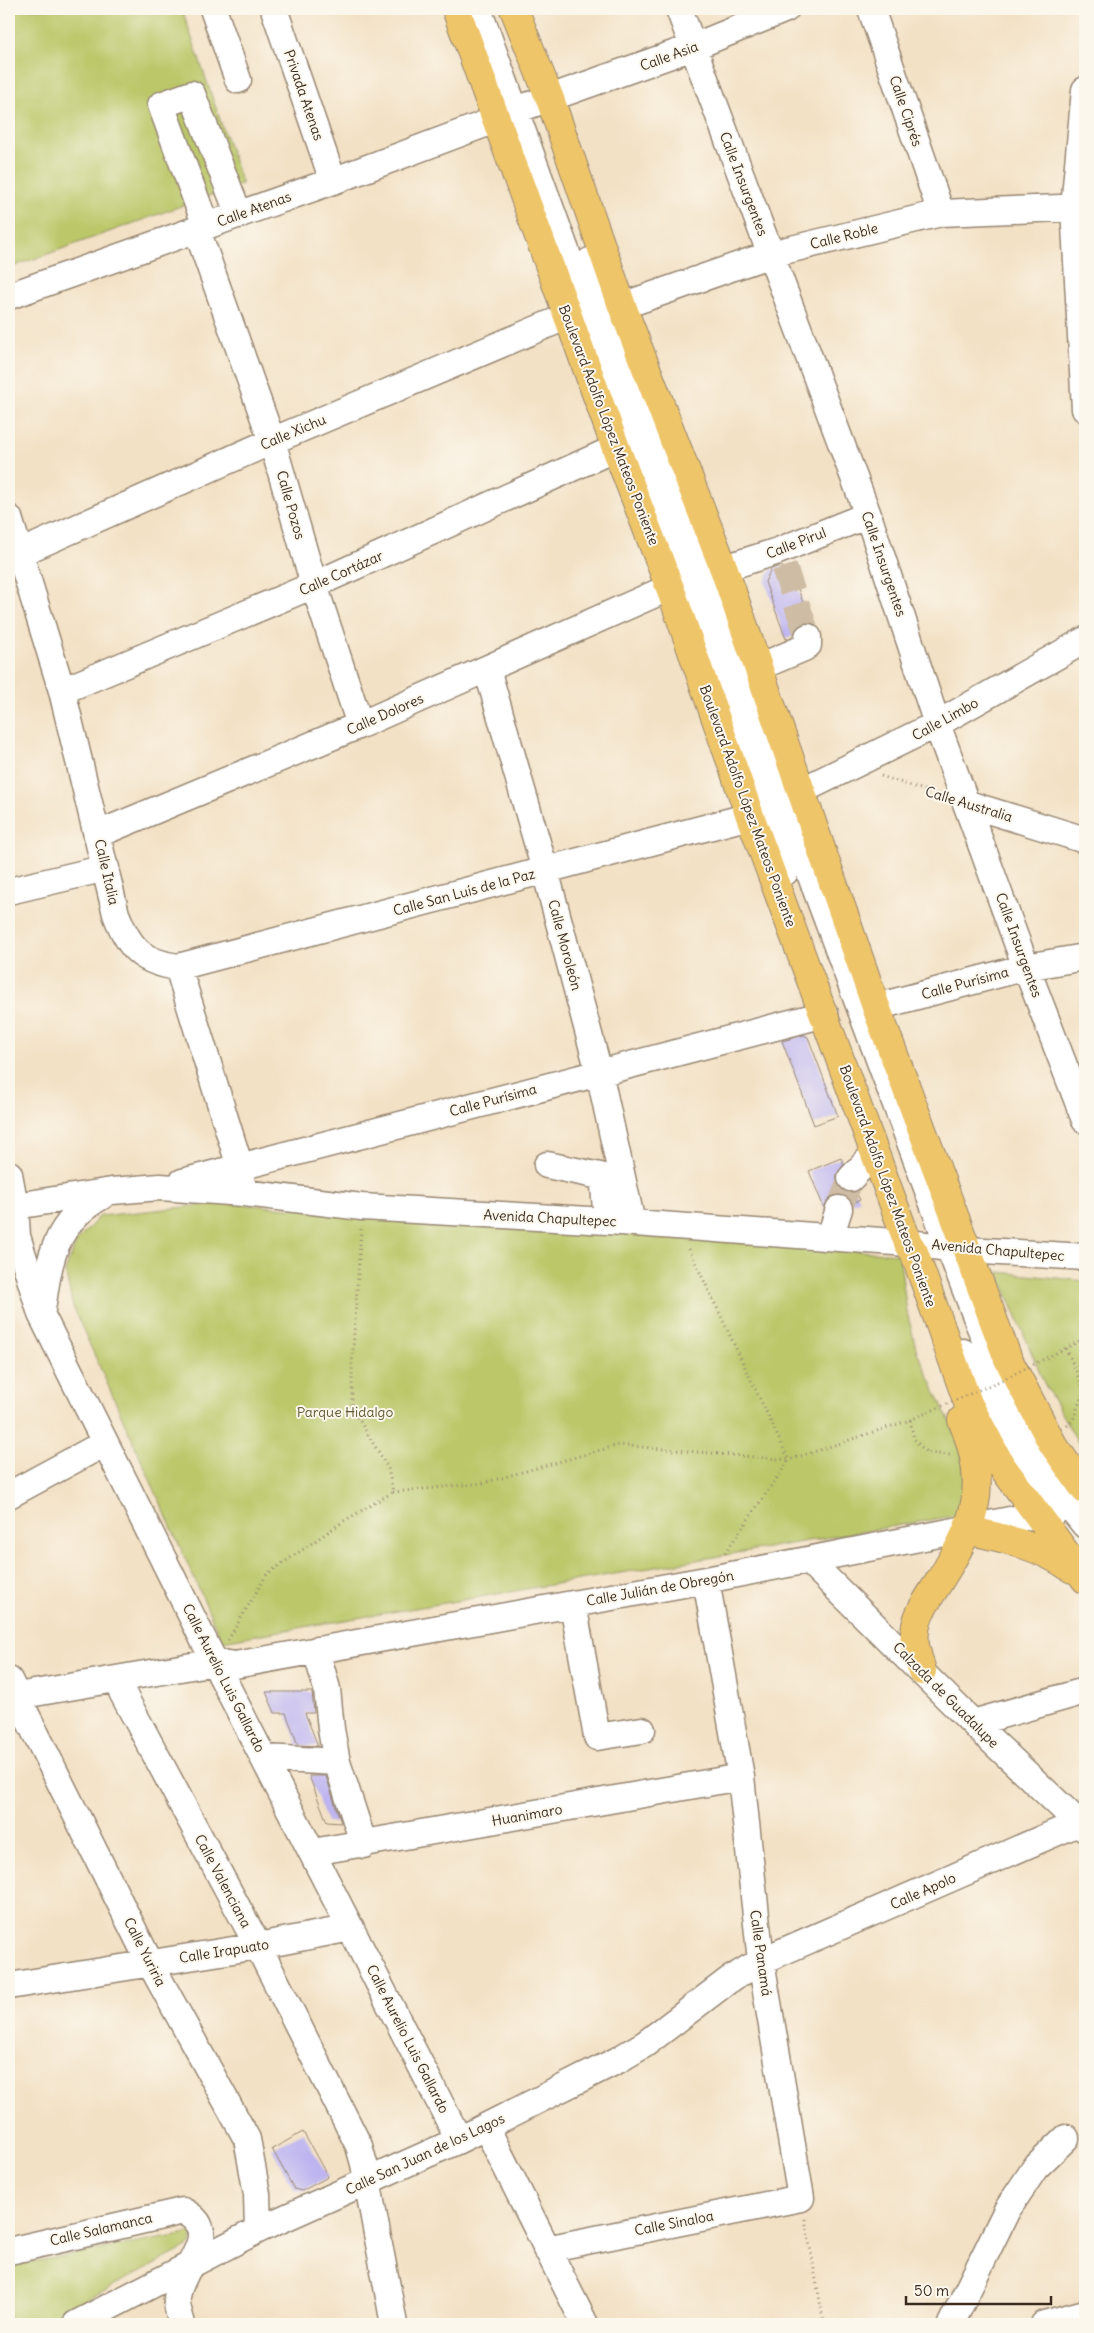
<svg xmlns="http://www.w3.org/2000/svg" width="1094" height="2333" viewBox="0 0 1094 2333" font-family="Delius,sans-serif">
  <rect width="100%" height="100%" fill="#fbf7ec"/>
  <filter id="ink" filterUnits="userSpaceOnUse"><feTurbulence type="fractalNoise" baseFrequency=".02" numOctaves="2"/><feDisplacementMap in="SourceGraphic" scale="10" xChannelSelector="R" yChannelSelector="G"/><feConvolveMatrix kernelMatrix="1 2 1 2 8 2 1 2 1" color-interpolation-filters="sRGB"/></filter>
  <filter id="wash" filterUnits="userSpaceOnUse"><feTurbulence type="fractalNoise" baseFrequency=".0096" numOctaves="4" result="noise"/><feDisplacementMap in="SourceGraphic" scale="20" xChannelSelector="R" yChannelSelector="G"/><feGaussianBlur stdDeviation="1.12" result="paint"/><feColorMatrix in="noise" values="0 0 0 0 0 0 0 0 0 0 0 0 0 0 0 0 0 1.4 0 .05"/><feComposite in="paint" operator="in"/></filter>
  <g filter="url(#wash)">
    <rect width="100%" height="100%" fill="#f3e1c5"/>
    <path fill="#bbc769" stroke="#7b7844" d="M9,9H182L242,184L9,268Z
      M222,1203L899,1254L907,1312L917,1352L961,1446L966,1490L960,1515L222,1641L73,1307L65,1271L77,1241L100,1216Z
      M998,1272L1085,1281V1455L1044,1383Z
      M192,2233L191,2245L40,2324H9V2266Z"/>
    <g id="blocks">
      <path fill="#bcb3f0" d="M781,566L792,572L810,622L800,624L793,636L786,639L765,582L771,569Z
        M804,1035L808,1037L838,1116L814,1125L782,1041Z
        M841,1158L844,1164L837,1174V1183L840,1188L847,1192H856L860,1200L852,1203L844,1195L835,1194L829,1198L824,1208L809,1171Z
        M266,1692H312L314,1713H305L318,1746L298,1745L286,1713H275Z
        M309,1776H326L341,1823L327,1822Z
        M303,2132L328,2177L302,2191L294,2189L272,2149Z"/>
    </g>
  </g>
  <g filter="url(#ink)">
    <use href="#blocks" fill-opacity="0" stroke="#978672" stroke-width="1"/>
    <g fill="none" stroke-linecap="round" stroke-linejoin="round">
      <path stroke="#cebca4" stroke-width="26" stroke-dasharray="26 13" stroke-linecap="butt" d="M784,567L808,637
        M839,1209L851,1178"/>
      <defs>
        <path id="minor" d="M213,9L238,80
          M274,9L333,181
          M478,9L639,451L785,872
          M679,9L868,515L937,724L1026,967L1085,1120
          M871,9L941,213
          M1085,90L1074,207L1085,409
          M206,226L161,105L192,94L239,215
          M197,230L272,441L314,585L360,725
          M590,261L705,574L783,801L949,1247L1008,1399L1072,1509L1085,1525
          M9,296L333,181L498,119L516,110L693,47L786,9
          M622,306L771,254L941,213L1085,207
          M9,518L62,691L116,914C129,948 141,962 178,967L750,816L937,724L1085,640
          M20,553L272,441L568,316
          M759,667L804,648L808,645V637
          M487,669L545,870L599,1072L632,1223
          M62,691L314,585L616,448
          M968,804L1085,840
          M98,834L360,725L684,581L778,551L868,515
          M9,891L106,868
          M178,967L240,1167L242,1184
          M876,1007L1026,967L1085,957
          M547,1165L600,1176L604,1186L607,1221
          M9,1174L15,1206L17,1236L41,1314L222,1677L459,2140
          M851,1178L875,1153
          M182,1182L825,1014
          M9,1207L112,1191L160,1187L244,1193L362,1207L607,1221L908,1243L967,1250L1085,1257
          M830,1237L839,1209
          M42,1310C49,1260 54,1222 102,1196
          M963,1352C983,1406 1012,1455 1043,1503
          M9,1495L105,1443
          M808,1560L973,1723L1085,1829
          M573,1604L597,1737L642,1730
          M316,1650L327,1689L331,1729L337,1762L364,1845
          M9,1680L150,1963L247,2139L257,2194L258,2230
          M122,1692L258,1946L359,2146L364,2164L394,2324
          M9,1701L17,1696L215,1662L235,1665L706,1580L1056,1511
          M973,1723L1085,1691
          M265,1758L337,1762
          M313,1852L741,1777
          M9,1986L258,1946L351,1928
          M486,2127L585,2324
          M546,2249L801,2198L761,1961L741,1777L706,1580
          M9,2251L183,2211C226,2233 179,2267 177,2298C176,2306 180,2316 182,2324
          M76,2324L258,2230L459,2140L618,2060L645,2044L729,1980L761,1961L1085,1820
          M951,2324L1007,2210L1035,2168L1066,2138
          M1044,2324L1085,2313"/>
        <path id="major" d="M456,9L616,448L670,588L750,816L908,1243L914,1252L968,1403L1001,1465L1085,1579
          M514,9L550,99L622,306L724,569L876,1007L1008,1359L1052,1443L1085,1490
          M967,1530C1004,1538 1041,1546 1072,1569
          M922,1671C918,1657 913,1645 915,1631C917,1612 931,1595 940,1580C976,1523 990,1485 962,1420"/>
      </defs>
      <use href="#minor" stroke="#978672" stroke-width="29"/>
      <use href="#major" stroke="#978672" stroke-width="30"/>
      <path stroke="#978672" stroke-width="3" stroke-dasharray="1 4" stroke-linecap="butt" d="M881,776L939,795
        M689,1249L789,1460L725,1553
        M1067,1426L1073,1420L1084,1390L1066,1348L1085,1338
        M393,1492L483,1483L619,1445L789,1460L910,1420L914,1439L927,1453L951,1455
        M228,1640L267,1574L344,1521L393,1492L388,1468L352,1408V1364L361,1229
        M805,2219L824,2324"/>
      <use href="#minor" stroke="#fff" stroke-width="26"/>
      <use href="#major" stroke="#eec569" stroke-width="28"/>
      <path stroke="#978672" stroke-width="3" stroke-dasharray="1 4" stroke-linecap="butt" d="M910,1420L1002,1380L1066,1348"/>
    </g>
  </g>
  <g text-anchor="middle" stroke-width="4" stroke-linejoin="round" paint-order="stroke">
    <g font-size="14" fill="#3b2a1e" stroke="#fbf7ec">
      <text transform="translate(669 56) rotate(-20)" y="5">Calle Asia</text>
      <text transform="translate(304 95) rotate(71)" y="5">Privada Atenas</text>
      <text transform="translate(906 111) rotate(71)" y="5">Calle Ciprés</text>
      <text transform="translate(744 184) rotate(69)" y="5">Calle Insurgentes</text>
      <text transform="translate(254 209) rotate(-20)" y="5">Calle Atenas</text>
      <text transform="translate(844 236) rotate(-14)" y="5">Calle Roble</text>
      <text transform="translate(609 425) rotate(69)" y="5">Boulevard Adolfo López Mateos Poniente</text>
      <text transform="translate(293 432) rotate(-23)" y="5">Calle Xichu</text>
      <text transform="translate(291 505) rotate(74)" y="5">Calle Pozos</text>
      <text transform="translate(796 543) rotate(-21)" y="5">Calle Pirul</text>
      <text transform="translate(884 564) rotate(71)" y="5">Calle Insurgentes</text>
      <text transform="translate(341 573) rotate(-24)" y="5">Calle Cortázar</text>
      <text transform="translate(385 714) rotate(-24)" y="5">Calle Dolores</text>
      <text transform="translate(945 719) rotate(-29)" y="5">Calle Limbo</text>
      <text transform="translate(969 804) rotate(17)" y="5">Calle Australia</text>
      <text transform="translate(748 806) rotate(70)" y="5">Boulevard Adolfo López Mateos Poniente</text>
      <text transform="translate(107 872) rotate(77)" y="5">Calle Italia</text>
      <text transform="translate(464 892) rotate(-15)" y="5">Calle San Luís de la Paz</text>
      <text transform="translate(565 945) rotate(75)" y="5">Calle Moroleón</text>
      <text transform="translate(1019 945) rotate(70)" y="5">Calle Insurgentes</text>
      <text transform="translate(965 983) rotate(-15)" y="5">Calle Purísima</text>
      <text transform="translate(493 1100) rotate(-15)" y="5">Calle Purísima</text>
      <text transform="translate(888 1186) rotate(70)" y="5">Boulevard Adolfo López Mateos Poniente</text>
      <text transform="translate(550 1218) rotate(3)" y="5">Avenida Chapultepec</text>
      <text transform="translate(998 1250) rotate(5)" y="5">Avenida Chapultepec</text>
      <text transform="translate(660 1588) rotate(-10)" y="5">Calle Julián de Obregón</text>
      <text transform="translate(224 1678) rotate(63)" y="5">Calle Aurelio Luis Gallardo</text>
      <text transform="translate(946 1695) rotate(45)" y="5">Calzada de Guadalupe</text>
      <text transform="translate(527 1815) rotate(-10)" y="5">Huanimaro</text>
      <text transform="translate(223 1881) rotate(62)" y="5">Calle Valenciana</text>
      <text transform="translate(923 1891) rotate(-24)" y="5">Calle Apolo</text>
      <text transform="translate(224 1951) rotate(-9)" y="5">Calle Irapuato</text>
      <text transform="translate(145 1952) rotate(63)" y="5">Calle Yuriria</text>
      <text transform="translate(761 1953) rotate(82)" y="5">Calle Panamá</text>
      <text transform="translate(408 2039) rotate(63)" y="5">Calle Aurelio Luis Gallardo</text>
      <text transform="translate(425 2154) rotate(-25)" y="5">Calle San Juan de los Lagos</text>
      <text transform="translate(674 2223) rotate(-11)" y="5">Calle Sinaloa</text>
      <text transform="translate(101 2229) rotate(-13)" y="5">Calle Salamanca</text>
    </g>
    <g font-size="14" fill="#615934" stroke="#fbf7ec">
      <text x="345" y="1417">Parque Hidalgo</text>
    </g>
  </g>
  <rect width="1094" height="2333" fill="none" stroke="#fbf7ec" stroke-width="30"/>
  <path d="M906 2296v8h145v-8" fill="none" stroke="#3b2a1e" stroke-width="2.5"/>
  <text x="914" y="2296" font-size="15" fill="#3b2a1e" stroke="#fbf7ec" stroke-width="4" paint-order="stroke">50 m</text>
</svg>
